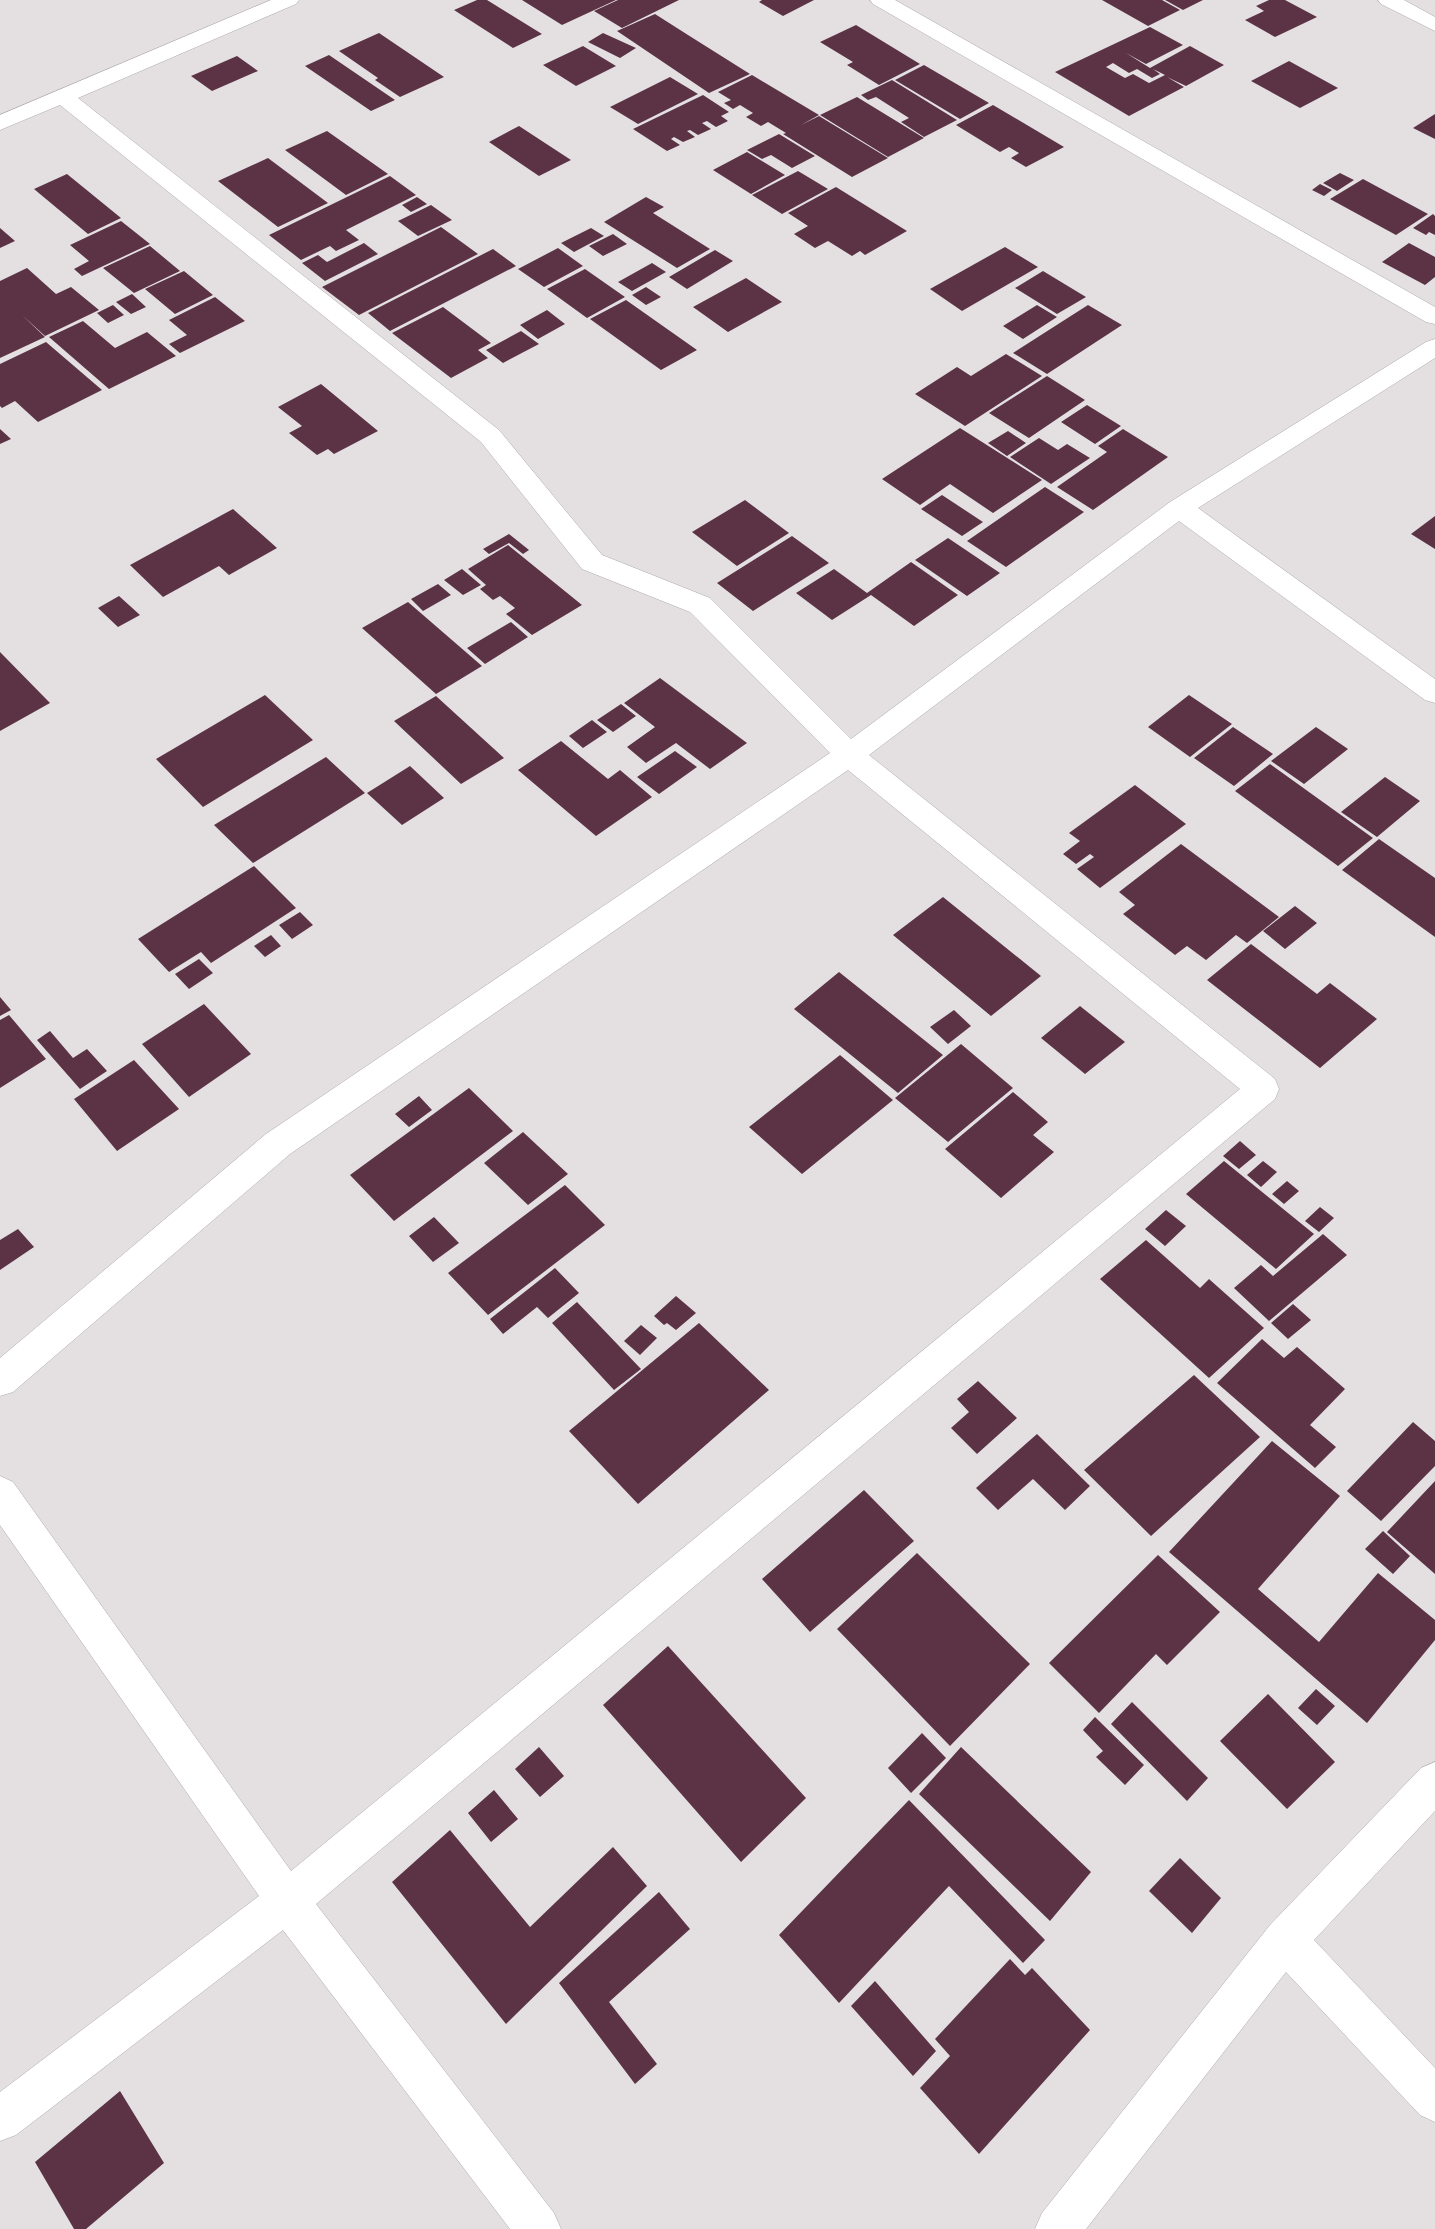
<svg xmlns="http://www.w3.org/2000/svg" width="1435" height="2229" viewBox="0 0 1435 2229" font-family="'Fira Sans Condensed',sans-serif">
  <rect width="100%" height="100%" fill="#e4e0e2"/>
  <path fill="#5b3345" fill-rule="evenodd" d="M477,0H487L542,34L513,48L454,10Z
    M522,0H616L562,25Z
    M618,0H679L622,28L594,11Z
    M762,0H814L783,16L759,2Z
    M1102,0H1162L1180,10L1148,26Z
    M1165,0H1203L1183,10Z
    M1269,0H1285L1317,17L1275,37L1245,20L1264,11L1256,6Z
    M655,14L688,35L750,74L709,93L617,31Z
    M856,25L920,64L879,85L847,65L853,62L820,42Z
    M1150,27L1183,45L1146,64L1126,53L1150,68L1190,46L1224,65L1186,86L1167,77L1184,87L1129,116L1055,72ZM1113,63L1129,73L1137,69L1152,78L1160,74L1153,69L1165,75L1149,83L1133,74L1125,78L1106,67Z
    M379,33L444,77L400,97L375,80L378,78L339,51Z
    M603,33L636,48L620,58L588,42Z
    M583,46L616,66L576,86L543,65Z
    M329,55L395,100L371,111L305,66Z
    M237,56L258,71L212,91L191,76Z
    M1289,61L1338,88L1300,108L1251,81Z
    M924,65L989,103L960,119L895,80Z
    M752,75L819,115L801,125L819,116L888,158L852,177L783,134L786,133L768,122L761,126L746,117L753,113L740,105L733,109L724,103L731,100L718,92Z
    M670,77L698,94L638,124L610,107Z
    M892,80L957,120L924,137L901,122L909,118L876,97L868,100L861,95Z
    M703,95L729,112L721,116L728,121L716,127L707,121L702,123L711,129L698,135L690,130L687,131L695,137L683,142L674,137L671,139L680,145L667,151L633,129Z
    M857,97L924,138L888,157L820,115Z
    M993,105L1064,147L1026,167L1011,158L1019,153L1009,147L1000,152L956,125Z
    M1435,114V139L1413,128Z
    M519,126L571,160L539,176L489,142Z
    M327,131L388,174L346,195L285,150Z
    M779,134L815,156L792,168L771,155L762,159L747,150Z
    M747,152L785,175L751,194L713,170Z
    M268,158L328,203L278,227L218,181Z
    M798,171L828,189L782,214L752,195Z
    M1340,173L1354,180L1337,191L1323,183Z
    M67,174L121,218L88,234L34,189Z
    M390,176L416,195L346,230L359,240L336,251L330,246L301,260L269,235Z
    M1363,179L1428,214L1396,235L1330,199Z
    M1320,184L1332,190L1324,196L1312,190Z
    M836,187L907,231L865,255L860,251L852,256L828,241L815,248L794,234L808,226L788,213Z
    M417,197L427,204L411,212L402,205Z
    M646,197L664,207L653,213L710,249L677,268L604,222Z
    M431,205L452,220L418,236L398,221Z
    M1433,214L1435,216V235L1429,232L1426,235L1413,228Z
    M121,221L150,244L82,276L74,269L89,261L70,245Z
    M441,227L478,254L359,315L322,287Z
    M0,228L15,241L0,248Z
    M591,228L604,236L574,252L561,243Z
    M613,234L627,244L603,256L589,246Z
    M364,243L378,254L325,281L302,263L318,255L327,262Z
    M1409,243L1435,257V277L1425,285L1382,262Z
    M150,246L180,271L134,293L103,268Z
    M1005,247L1038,267L962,311L930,289Z
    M558,248L583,266L544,287L518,269Z
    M493,249L516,266L390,331L368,313Z
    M715,250L733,261L687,289L669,277Z
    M652,263L666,272L632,291L618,282Z
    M27,268L56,294L71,287L99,310L45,336L22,315L45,337L0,358V281Z
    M585,269L625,297L587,318L547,289Z
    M184,271L213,295L175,314L145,289Z
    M1043,271L1086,297L1057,314L1015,288Z
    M746,278L782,302L728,332L693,307Z
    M646,287L661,297L646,305L632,295Z
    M132,294L146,307L131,314L116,302Z
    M215,297L245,321L180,353L169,344L187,335L169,320Z
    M626,300L697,350L661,370L590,319Z
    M113,305L124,315L108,323L97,313Z
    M1037,305L1057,317L1023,339L1003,326Z
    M1088,305L1122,325L1047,374L1013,353Z
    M443,307L491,343L478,350L488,358L451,378L392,333Z
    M547,310L565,324L538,339L520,325Z
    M83,321L115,348L147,332L176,356L109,389L49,337Z
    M521,331L539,344L503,363L486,350Z
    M46,342L102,390L38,422L15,401L2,408L0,406V364Z
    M1006,354L1042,376L965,426L915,394L957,367L971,376Z
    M1047,376L1085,400L1029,438L989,413Z
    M321,384L378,431L334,454L328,449L317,455L289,433L302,426L278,407Z
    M1087,405L1121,426L1095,444L1061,422Z
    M960,428L1042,480L993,513L950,484L920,505L882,479Z
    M0,429L11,439L0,444Z
    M1123,429L1168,457L1093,510L1057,487L1107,452L1098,446Z
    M1008,431L1026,443L1007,456L988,443Z
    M1039,438L1058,450L1067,444L1090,458L1051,484L1010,457Z
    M1045,487L1084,512L1006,567L967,541Z
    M942,495L983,522L962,536L921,509Z
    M745,500L789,533L737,566L692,532Z
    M233,509L277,548L229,575L219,566L163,597L130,565Z
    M1435,516V549L1411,534Z
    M509,534L529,550L523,554L509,543L489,554L483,549Z
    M792,536L829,563L753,611L717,583Z
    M948,538L1000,573L967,596L915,560Z
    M508,545L582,605L532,635L506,614L515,608L500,596L493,600L480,589L486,585L468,569Z
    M911,562L958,595L914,626L871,595L832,620L796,593L834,569L867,593Z
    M462,569L481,585L463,595L444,580Z
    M438,584L451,595L423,611L411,599Z
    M119,596L140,615L118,627L98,608Z
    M408,602L482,666L436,694L362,628Z
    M511,622L528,637L485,664L467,648Z
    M0,652L50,703L0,731Z
    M660,678L747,743L710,769L676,743L646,763L627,747L655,727L624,703Z
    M265,695L313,740L203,807L156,759Z
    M1189,695L1232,724L1190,757L1148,727Z
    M436,696L504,758L461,784L394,721Z
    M621,704L636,716L613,732L597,720Z
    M592,720L607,732L583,748L569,736Z
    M1233,727L1273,754L1234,786L1194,758Z
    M1316,727L1348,749L1304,784L1271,761Z
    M561,741L608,779L620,770L652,797L596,836L518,770Z
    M675,751L697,767L659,794L637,777Z
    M326,757L365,793L253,863L214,825Z
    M1270,764L1373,838L1338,866L1235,791Z
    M410,766L444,798L402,825L367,793Z
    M1385,777L1420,801L1377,837L1341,812Z
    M1135,785L1186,824L1100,888L1077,869L1094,857L1090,854L1076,864L1063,854L1080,841L1069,833Z
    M1379,839L1435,878V937L1342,870Z
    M1181,844L1279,917L1247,943L1236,935L1206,960L1187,946L1175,955L1123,914L1135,905L1119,892Z
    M254,866L296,908L211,963L201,952L169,972L138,939Z
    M943,897L1041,976L991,1016L893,935Z
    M1295,906L1317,923L1285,949L1263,931Z
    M300,912L313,925L292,939L279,925Z
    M271,935L281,946L265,957L254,946Z
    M1251,944L1317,994L1330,983L1377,1019L1320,1068L1207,980Z
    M199,959L213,973L189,989L175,974Z
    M839,972L943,1055L898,1093L794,1009Z
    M0,997L11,1010L0,1016Z
    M204,1004L251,1054L189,1097L142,1044Z
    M1080,1006L1125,1042L1085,1074L1041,1038Z
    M954,1010L971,1026L948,1044L930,1027Z
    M9,1015L46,1059L0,1088V1020Z
    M50,1031L73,1058L87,1049L107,1071L80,1089L37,1040Z
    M961,1044L1013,1088L948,1142L895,1098Z
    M840,1055L893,1100L802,1174L749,1127Z
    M134,1060L179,1109L117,1151L74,1099Z
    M469,1088L513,1131L394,1221L350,1175Z
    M1013,1092L1048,1122L1033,1135L1054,1152L1001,1198L945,1149Z
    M419,1096L432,1110L409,1127L395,1114Z
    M523,1132L568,1174L528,1205L484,1163Z
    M1240,1141L1256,1155L1239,1169L1223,1156Z
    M1224,1161L1314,1234L1276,1269L1186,1194Z
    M1263,1161L1277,1172L1261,1187L1247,1175Z
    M1287,1181L1299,1191L1284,1204L1272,1194Z
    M565,1185L605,1225L488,1315L448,1273Z
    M1320,1207L1334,1218L1319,1232L1305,1221Z
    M1166,1210L1186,1226L1165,1246L1145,1229Z
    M434,1217L459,1243L433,1262L409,1236Z
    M18,1229L34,1247L0,1270V1240Z
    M1323,1234L1347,1255L1269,1321L1234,1288L1261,1265L1273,1276Z
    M1146,1240L1200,1288L1209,1279L1264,1328L1209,1378L1100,1279Z
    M555,1268L579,1293L548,1318L537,1307L503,1334L490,1319Z
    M676,1296L696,1313L676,1330L667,1323L664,1325L654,1316Z
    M577,1302L641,1369L614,1390L552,1323Z
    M1293,1304L1311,1320L1288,1339L1271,1323Z
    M699,1323L769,1390L638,1504L569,1431Z
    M641,1325L657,1338L640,1355L624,1341Z
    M1262,1339L1284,1358L1297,1347L1345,1389L1310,1425L1336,1447L1315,1468L1217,1383Z
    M1194,1375L1260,1437L1151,1536L1084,1470Z
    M978,1381L1017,1418L977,1454L951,1428L969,1412L957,1399Z
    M1413,1422L1435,1441V1466L1381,1521L1347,1491Z
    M1037,1434L1090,1486L1065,1510L1033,1479L998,1510L976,1488Z
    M1272,1441L1340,1496L1258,1589L1319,1642L1378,1573L1435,1620V1640L1367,1723L1169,1552Z
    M1435,1481V1574L1387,1532Z
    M864,1490L914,1541L810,1632L762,1579Z
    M1383,1531L1410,1556L1393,1574L1365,1549Z
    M917,1553L1030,1664L950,1746L837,1629Z
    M1158,1555L1220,1612L1167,1665L1156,1654L1099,1713L1049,1663Z
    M668,1646L806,1798L741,1862L603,1705Z
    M1316,1689L1335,1706L1317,1725L1298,1708Z
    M1268,1694L1335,1762L1287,1809L1220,1741Z
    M1132,1702L1208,1778L1187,1801L1111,1724Z
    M1095,1717L1144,1765L1125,1785L1096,1757L1103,1751L1083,1730Z
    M922,1733L946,1758L911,1793L888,1768Z
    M539,1747L564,1776L540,1797L515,1769Z
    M961,1747L1091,1872L1050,1921L919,1794Z
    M494,1790L518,1819L491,1842L468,1813Z
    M909,1800L1045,1940L1023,1963L949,1886L839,2003L779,1935Z
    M450,1830L530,1927L613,1847L647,1886L506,2024L392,1882Z
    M1180,1858L1221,1898L1192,1933L1149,1891Z
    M659,1892L690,1929L609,2002L657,2064L635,2084L559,1983Z
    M1010,1959L1025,1975L1032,1968L1090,2030L979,2154L920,2088L950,2056L935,2039Z
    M875,1981L936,2051L913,2076L851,2006Z
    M120,2091L164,2163L86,2229H74L35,2162Z"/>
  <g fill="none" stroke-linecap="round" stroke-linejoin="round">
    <defs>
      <path id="minor" d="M271,0H299L296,4L78,98L499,430L602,555L710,598L851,739L1170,502L1426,342L1435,339V358L1198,508L1435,679V703L1425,700L1179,521L869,755L1275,1079L1279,1089L1275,1099L316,1904L554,2213L561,2229H510L283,1930L16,2135L0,2141V2092L259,1896L0,1525V1476L13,1482L291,1871L1240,1089L848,770L290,1154L13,1392L0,1396V1358L266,1134L830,753L690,612L582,569L481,442L60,105L0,130V115Z
        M870,0H895L1435,307V324L1426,322L873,4Z
        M1378,0H1404L1435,17V31L1381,4Z
        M1435,1762V1811L1314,1940L1435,2068V2122L1420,2115L1286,1972L1086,2229H1035L1042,2213L1270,1925L1421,1768Z"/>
    </defs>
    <use href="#minor" stroke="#ada9ab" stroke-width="1"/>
    <use href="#minor" fill="#fff" fill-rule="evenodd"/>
  </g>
</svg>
